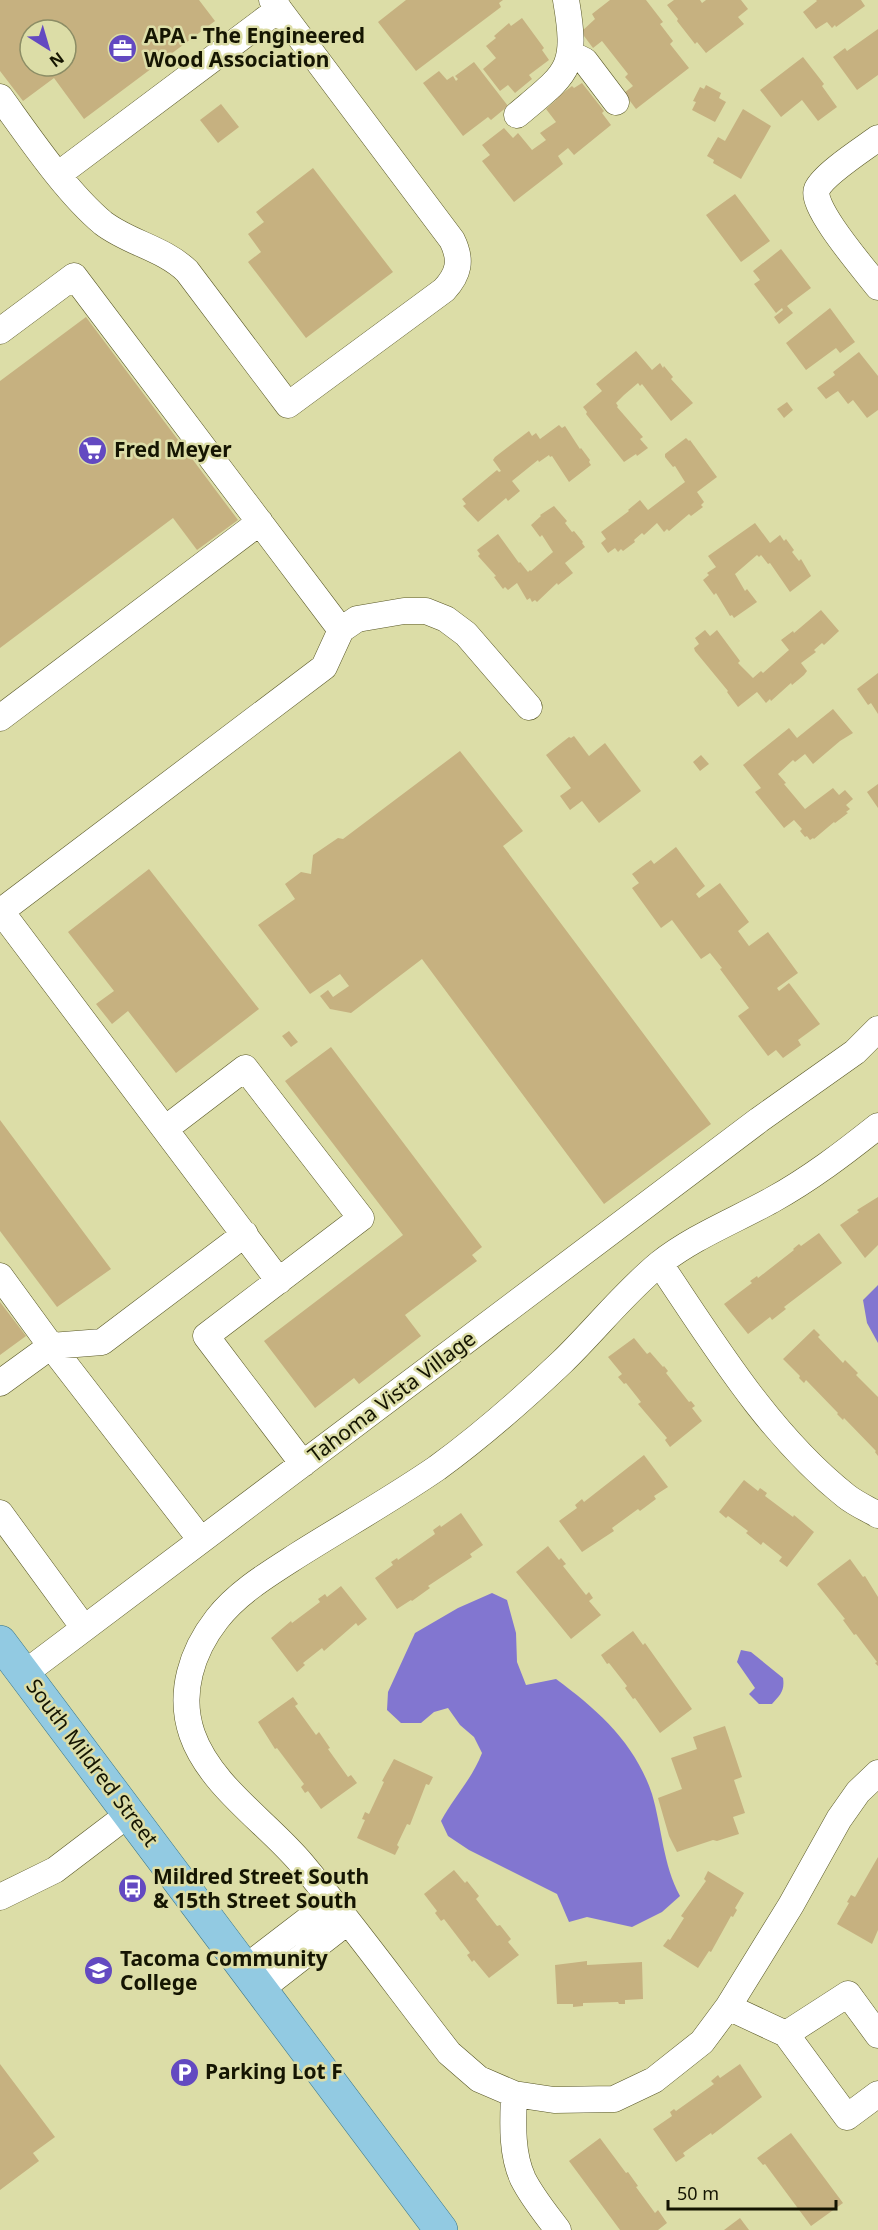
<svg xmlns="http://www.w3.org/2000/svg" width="878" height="2230" viewBox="0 0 878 2230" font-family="'Noto Sans',sans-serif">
  <rect width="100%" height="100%" fill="#dcdda7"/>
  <path fill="#8276d0" d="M878,1285V1343L867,1323L863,1300Z
    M492,1593L507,1600L516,1633L517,1662L526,1685L556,1679C598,1710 635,1743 652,1794C662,1828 663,1865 680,1896L662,1912L632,1927L587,1917L569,1922L557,1894L469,1850L448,1836L441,1821C454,1797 472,1779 482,1753L474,1737L460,1725L448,1708L434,1712L421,1723H401L387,1710L388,1692L415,1633L458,1608Z
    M741,1650L751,1652L783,1678C785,1691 780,1695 772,1704H759L749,1694L755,1688L737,1662Z"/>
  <path fill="#c6b180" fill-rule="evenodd" d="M0,0H199L215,21L84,119L54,78L23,101L0,71ZM30,30H66V66H30Z
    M406,0H503L499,3L501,7L416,71L378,22Z
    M610,0H646L663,22L660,24L673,41L670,44L689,68L636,109L624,93L633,86L625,77L628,74L602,41L593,48L581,32L595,19L592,14Z
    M674,0H700L702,3L706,0H741L748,9L738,17L744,24L706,53L697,42L695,44L677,21L678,19L667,5Z
    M816,0H861L865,6L836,27L835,25L832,28L827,22L816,29L803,12L817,1Z
    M522,18L544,48L542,50L549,60L529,75L532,79L515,93L508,85L500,91L483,69L496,58L486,46L496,38L494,36L509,23L511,26Z
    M878,29V75L857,90L833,57L845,48L847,51Z
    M803,57L824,84L822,86L837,107L818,121L802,100L781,117L760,90Z
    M474,62L508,106L491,120L488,117L463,136L423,83L439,71L447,80L453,76L456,81L458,79L455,76Z
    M582,83L604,111L602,113L611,125L574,155L568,148L558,156L563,164L514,202L482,161L490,155L482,145L504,128L513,138L518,133L532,150L546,140L540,133L556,122L546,109L556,100L555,99L572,86L574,88Z
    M706,85L721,93L719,98L726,102L715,122L692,110L696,102L693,101L700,87L704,89Z
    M221,104L239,127L218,143L200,120Z
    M743,109L771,126L741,179L713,163L714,160L707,156L718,137L725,141Z
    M313,168L393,272L306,338L248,262L261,252L248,234L264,222L256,212Z
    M735,194L770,241L741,262L706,215Z
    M781,249L811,288L787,306L793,313L779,324L774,317L783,310L782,308L776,313L754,284L760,280L753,271Z
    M830,308L855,342L840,353L836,348L806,370L786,343Z
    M86,317L238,520L197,550L173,518L0,648V381Z
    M636,351L652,370L660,363L663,368L664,366L673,377L671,379L693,403L671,421L642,384L640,386L638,383L624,395L616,403L618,406L617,407L643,437L640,439L648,448L637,456L636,454L624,462L586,414L587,412L583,407L602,391L596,384Z
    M859,352L878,376V410L867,418L853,400L848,404L838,391L826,399L817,388L835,375L833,372Z
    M787,402L793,410L784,418L777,409Z
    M559,425L562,428L565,426L580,449L581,448L590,460L589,462L591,465L569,482L552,456L550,457L549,455L539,462L538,460L512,481L520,491L508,501L506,498L478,522L463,506L466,504L462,499L497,470L499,472L501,471L493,460L495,457L529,431L532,436L536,433L540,439Z
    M686,438L689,441L690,440L717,477L697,492L704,502L701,505L703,507L691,516L689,514L669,531L667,529L664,532L657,523L644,535L642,533L634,540L635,542L623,551L621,549L618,552L615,548L608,553L601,543L606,539L601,532L629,511L628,510L640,500L648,510L685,482L675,466L673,467L665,457V454Z
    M554,506L567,521L565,523L572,532L574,531L583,542L582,543L585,547L565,563L573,573L558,585L557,583L537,602L535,600L532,602L530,598L527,600L517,583L508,590L505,587L503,589L494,577L496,576L478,556L480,554L477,550L498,534L519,563L520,562L528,572L530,570L531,571L553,552L542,535L540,537L531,525L541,516L540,515Z
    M755,523L770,543L780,535L784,541L786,539L794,550L792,552L799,561L801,559L811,576L790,592L770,563L768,564L761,555L759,557L757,555L735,574L745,591L747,589L757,602L734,618L732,615L730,616L716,593L714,595L703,580L709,575L707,573L716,567L708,556Z
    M821,610L839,631L824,645L822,643L814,650L816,652L801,663L807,671L804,675L792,685L791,683L771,701L770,699L766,703L757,692L738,707L727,692L728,691L695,651L694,648L699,644L695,638L705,630L710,636L717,630L740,661L738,663L753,678L761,671L763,673L789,650L781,640L793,631L794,633Z
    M878,673V714L871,703L868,705L857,689Z
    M833,709L853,733L840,741L813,764L805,754L795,762L793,760L778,774L786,783L784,784L805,809L833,788L839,795L845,790L853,799L846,805L850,809L846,812L848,813L835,823L834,822L814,839L813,838L810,840L807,836L805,837L800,831L802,829L794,820L784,828L755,792L761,788L743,765L789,728L797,738Z
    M574,736L589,756L605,743L641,791L599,823L582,801L570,810L560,796L571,788L546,755L569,737L571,738Z
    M460,751L523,831L503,846L711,1124L604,1204L422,959L351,1013L330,1009L320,996L328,990L333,997L349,986L340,974L310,994L258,925L295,899L285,884L301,872L311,874L313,855L338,838L343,839Z
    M701,755L709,764L700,771L693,762Z
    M878,784V808L867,792Z
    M676,847L705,886L696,894L699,898L720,883L749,922L738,931L749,946L768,932L798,973L777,988L779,991L789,983L820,1024L798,1040L801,1045L783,1058L776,1050L768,1056L738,1016L749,1008L720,969L722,968L710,953L701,959L672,920L661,928L632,888L639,883L632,874L651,860L654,864Z
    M149,869L259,1009L176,1073L128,1011L112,1024L96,1004L114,991L68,932Z
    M289,1031L298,1042L291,1047L282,1036Z
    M331,1047L482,1247L472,1255L477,1261L405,1315L421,1336L359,1384L354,1378L315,1408L264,1341L403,1235L285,1081Z
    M0,1120L111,1269L57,1307L0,1231Z
    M878,1197V1245L865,1258L840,1225L859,1212L857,1210Z
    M819,1233L842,1263L784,1307L786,1309L772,1320L770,1317L748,1334L724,1304L752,1283L750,1281L757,1276L758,1278L794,1250L793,1249L799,1244L801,1246Z
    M0,1302L26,1336L0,1355Z
    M814,1329L820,1335L818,1337L843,1363L845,1360L858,1373L856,1375L878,1397V1456L875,1452L876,1451L844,1418L843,1420L837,1414L838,1413L806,1380L804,1383L799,1378L800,1376L783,1359Z
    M634,1338L647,1354L650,1352L663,1367L664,1366L668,1371L666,1373L689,1402L691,1401L695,1406L692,1408L702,1421L670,1447L665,1440L667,1438L638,1404L641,1402L626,1383L624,1384L618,1377L622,1374L608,1357Z
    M644,1455L668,1487L654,1496L656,1499L640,1511L638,1509L612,1528L614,1531L582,1552L559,1521L577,1508L575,1505L582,1499L584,1502Z
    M744,1480L758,1491L760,1488L767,1493L765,1496L793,1517L794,1515L814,1532L787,1567L779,1561L782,1557L763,1542L761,1545L746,1533L748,1531L728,1516L726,1518L719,1512Z
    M461,1513L483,1545L470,1554L472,1557L428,1586L430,1588L412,1601L411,1600L397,1609L375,1578L393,1565L391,1562L397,1558L398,1560L435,1534L433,1530L440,1525L441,1527Z
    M548,1546L559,1560L561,1558L566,1564L563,1566L586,1595L589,1592L593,1598L589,1601L601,1615L571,1639L516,1572Z
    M850,1559L863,1577L865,1576L878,1597V1666L875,1663L877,1662L856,1634L854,1635L843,1620L845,1619L817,1584Z
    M341,1586L367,1619L358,1626L356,1623L324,1651L322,1648L303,1663L305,1665L297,1672L271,1638L291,1621L292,1623L320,1602L318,1599L325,1594L327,1597Z
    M633,1631L643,1645L645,1643L692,1709L660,1733L635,1698L633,1699L625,1688L627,1686L609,1663L607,1664L601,1655Z
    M293,1697L298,1704L295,1706L316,1735L319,1732L330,1748L328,1749L348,1777L351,1775L357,1783L321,1809L308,1791L305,1793L301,1787L304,1784L277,1748L275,1749L258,1722Z
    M725,1726L742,1777L734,1780L745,1813L733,1817L739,1834L717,1841L713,1840L677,1852L669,1836L658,1798L682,1789L671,1758L697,1749L693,1737Z
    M394,1759L433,1777L429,1785L426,1784L410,1825L407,1824L397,1845L399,1847L395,1855L357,1838L365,1820L362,1819L365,1812L369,1814L384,1782L382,1781Z
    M878,1857V1930L872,1944L837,1924L849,1903L847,1902L851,1895L855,1897Z
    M454,1870L465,1883L467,1881L479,1896L476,1899L497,1926L500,1925L511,1939L508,1942L519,1955L489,1978L474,1960L472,1962L467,1955L470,1953L444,1919L441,1921L435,1913L437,1911L424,1894Z
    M708,1871L744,1893L735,1908L737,1910L733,1917L731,1916L711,1952L709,1951L698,1968L663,1946L668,1939L670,1940L684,1918L681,1916L706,1881L704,1879Z
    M587,1961V1965L642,1962L643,1999L625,2000V2004H619L618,2002L583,2003V2006L573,2007V2004H557L555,1965Z
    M0,2064L55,2137L33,2153L39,2161L0,2190Z
    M740,2064L762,2097L712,2135L711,2133L683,2153L685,2156L676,2162L653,2129L672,2116L670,2112L674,2109L676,2111L714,2084L711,2081L718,2075L720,2078Z
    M791,2133L843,2203L811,2226L765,2164L763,2165L757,2158Z
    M600,2138L626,2173L628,2172L638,2186L636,2187L655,2213L658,2210L667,2223L658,2230H620L569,2161Z
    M740,2218L749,2230H724Z"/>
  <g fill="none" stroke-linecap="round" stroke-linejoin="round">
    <defs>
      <path id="minor" d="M571,54L585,61L616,102
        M0,97C29,137 66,192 103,223C129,243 163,248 187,271L288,405L444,290C459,274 462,260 452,240L272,0
        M517,115C568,72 578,70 566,0
        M878,138C863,149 824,174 817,189C809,206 866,271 878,287
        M59,174L279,9
        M0,331L74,276L341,630
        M0,718L260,522
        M0,910L279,1281
        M0,912L324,667L341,630L357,619L404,611H426L446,619L466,634L529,707
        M165,1129L245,1068L361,1218L206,1336L303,1464
        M660,1264C714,1344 769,1435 846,1496C856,1504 868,1509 878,1515
        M0,1276L51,1346L201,1540
        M0,1383L51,1346L102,1342L245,1234
        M0,1513L84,1628
        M25,1673L759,1120L855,1052L878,1029
        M0,1897L55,1870L130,1813
        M245,1968L331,1902
        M261,1989L347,1922
        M728,2007L786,2034L847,2117L878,2094
        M786,2034L848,1994L878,2035
        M514,2094L479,2079L449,2053C400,1990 353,1925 302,1864C268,1823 210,1786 192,1734C178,1693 192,1651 217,1619C238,1592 270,1573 298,1555C344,1526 392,1499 437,1468C481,1436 523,1399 562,1362C595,1330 623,1294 659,1264C693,1237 734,1221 772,1200C810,1179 844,1153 878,1126
        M558,2230C546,2214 532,2197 523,2179C511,2153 513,2122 514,2094L554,2100L614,2099L654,2080L702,2042L728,2007L791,1905L839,1819L858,1792L878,1773"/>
      <path id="major" d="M0,1642L441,2230"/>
    </defs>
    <use href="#minor" stroke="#585726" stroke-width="27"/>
    <use href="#major" stroke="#377487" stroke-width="34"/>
    <use href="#minor" stroke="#fff" stroke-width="26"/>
    <use href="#major" stroke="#92cae2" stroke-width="33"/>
  </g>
  <defs>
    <symbol id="office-disc" viewBox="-11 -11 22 22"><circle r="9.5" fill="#6349c1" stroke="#dcdda7"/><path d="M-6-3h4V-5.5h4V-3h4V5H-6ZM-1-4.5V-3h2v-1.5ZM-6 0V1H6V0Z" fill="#fff"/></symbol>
    <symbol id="supermarket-disc" viewBox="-11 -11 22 22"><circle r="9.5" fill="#6349c1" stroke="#dcdda7"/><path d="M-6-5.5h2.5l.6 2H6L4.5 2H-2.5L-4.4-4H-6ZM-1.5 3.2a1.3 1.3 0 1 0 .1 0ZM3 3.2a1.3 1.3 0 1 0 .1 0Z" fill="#fff"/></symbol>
    <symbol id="bus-disc" viewBox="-11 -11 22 22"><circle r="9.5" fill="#6349c1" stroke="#dcdda7"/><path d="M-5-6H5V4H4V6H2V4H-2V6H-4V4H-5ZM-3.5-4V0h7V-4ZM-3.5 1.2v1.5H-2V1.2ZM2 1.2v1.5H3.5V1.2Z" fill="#fff"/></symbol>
    <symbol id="university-disc" viewBox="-11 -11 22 22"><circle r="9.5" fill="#6349c1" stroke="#dcdda7"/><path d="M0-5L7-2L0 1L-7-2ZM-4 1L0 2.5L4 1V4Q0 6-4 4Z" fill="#fff"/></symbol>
    <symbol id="parking-disc" viewBox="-11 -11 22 22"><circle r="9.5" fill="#6349c1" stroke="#dcdda7"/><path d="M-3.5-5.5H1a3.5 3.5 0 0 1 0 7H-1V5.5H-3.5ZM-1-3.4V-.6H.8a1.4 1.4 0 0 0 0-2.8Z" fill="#fff"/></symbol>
  </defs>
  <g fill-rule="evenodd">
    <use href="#office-disc" x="106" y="32" width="33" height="33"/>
    <use href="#supermarket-disc" x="76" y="434" width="33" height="33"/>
    <use href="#bus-disc" x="116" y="1872" width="33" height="33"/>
    <use href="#university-disc" x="82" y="1954" width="33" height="33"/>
    <use href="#parking-disc" x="168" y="2056" width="33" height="33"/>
  </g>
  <g text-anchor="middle" stroke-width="5" stroke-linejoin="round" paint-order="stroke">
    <g font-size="21" font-weight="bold" fill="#151502" stroke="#dcdda7" text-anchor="start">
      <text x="144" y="43">APA - The Engineered<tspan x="144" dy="24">Wood Association</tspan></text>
      <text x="114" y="457">Fred Meyer</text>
      <text x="153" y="1884">Mildred Street South<tspan x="153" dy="24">&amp; 15th Street South</tspan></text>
      <text x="120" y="1966">Tacoma Community<tspan x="120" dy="24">College</tspan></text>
      <text x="205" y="2079">Parking Lot F</text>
    </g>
    <g font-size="21" fill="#151502" stroke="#dcdda7">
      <text transform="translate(392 1397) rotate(-37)" y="7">Tahoma Vista Village</text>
      <text transform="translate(92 1763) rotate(53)" y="7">South Mildred Street</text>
    </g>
  </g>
  <g transform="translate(48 48) rotate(143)"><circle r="28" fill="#dcdda7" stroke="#8c8d65" stroke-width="1.5"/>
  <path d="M0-4.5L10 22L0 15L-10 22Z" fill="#6349c1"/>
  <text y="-9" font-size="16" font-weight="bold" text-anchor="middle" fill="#151502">N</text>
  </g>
  <path d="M668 2200v9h168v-9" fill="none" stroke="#151502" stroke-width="3"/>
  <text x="677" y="2200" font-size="18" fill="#151502" stroke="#dcdda7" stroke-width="4.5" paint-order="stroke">50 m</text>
</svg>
